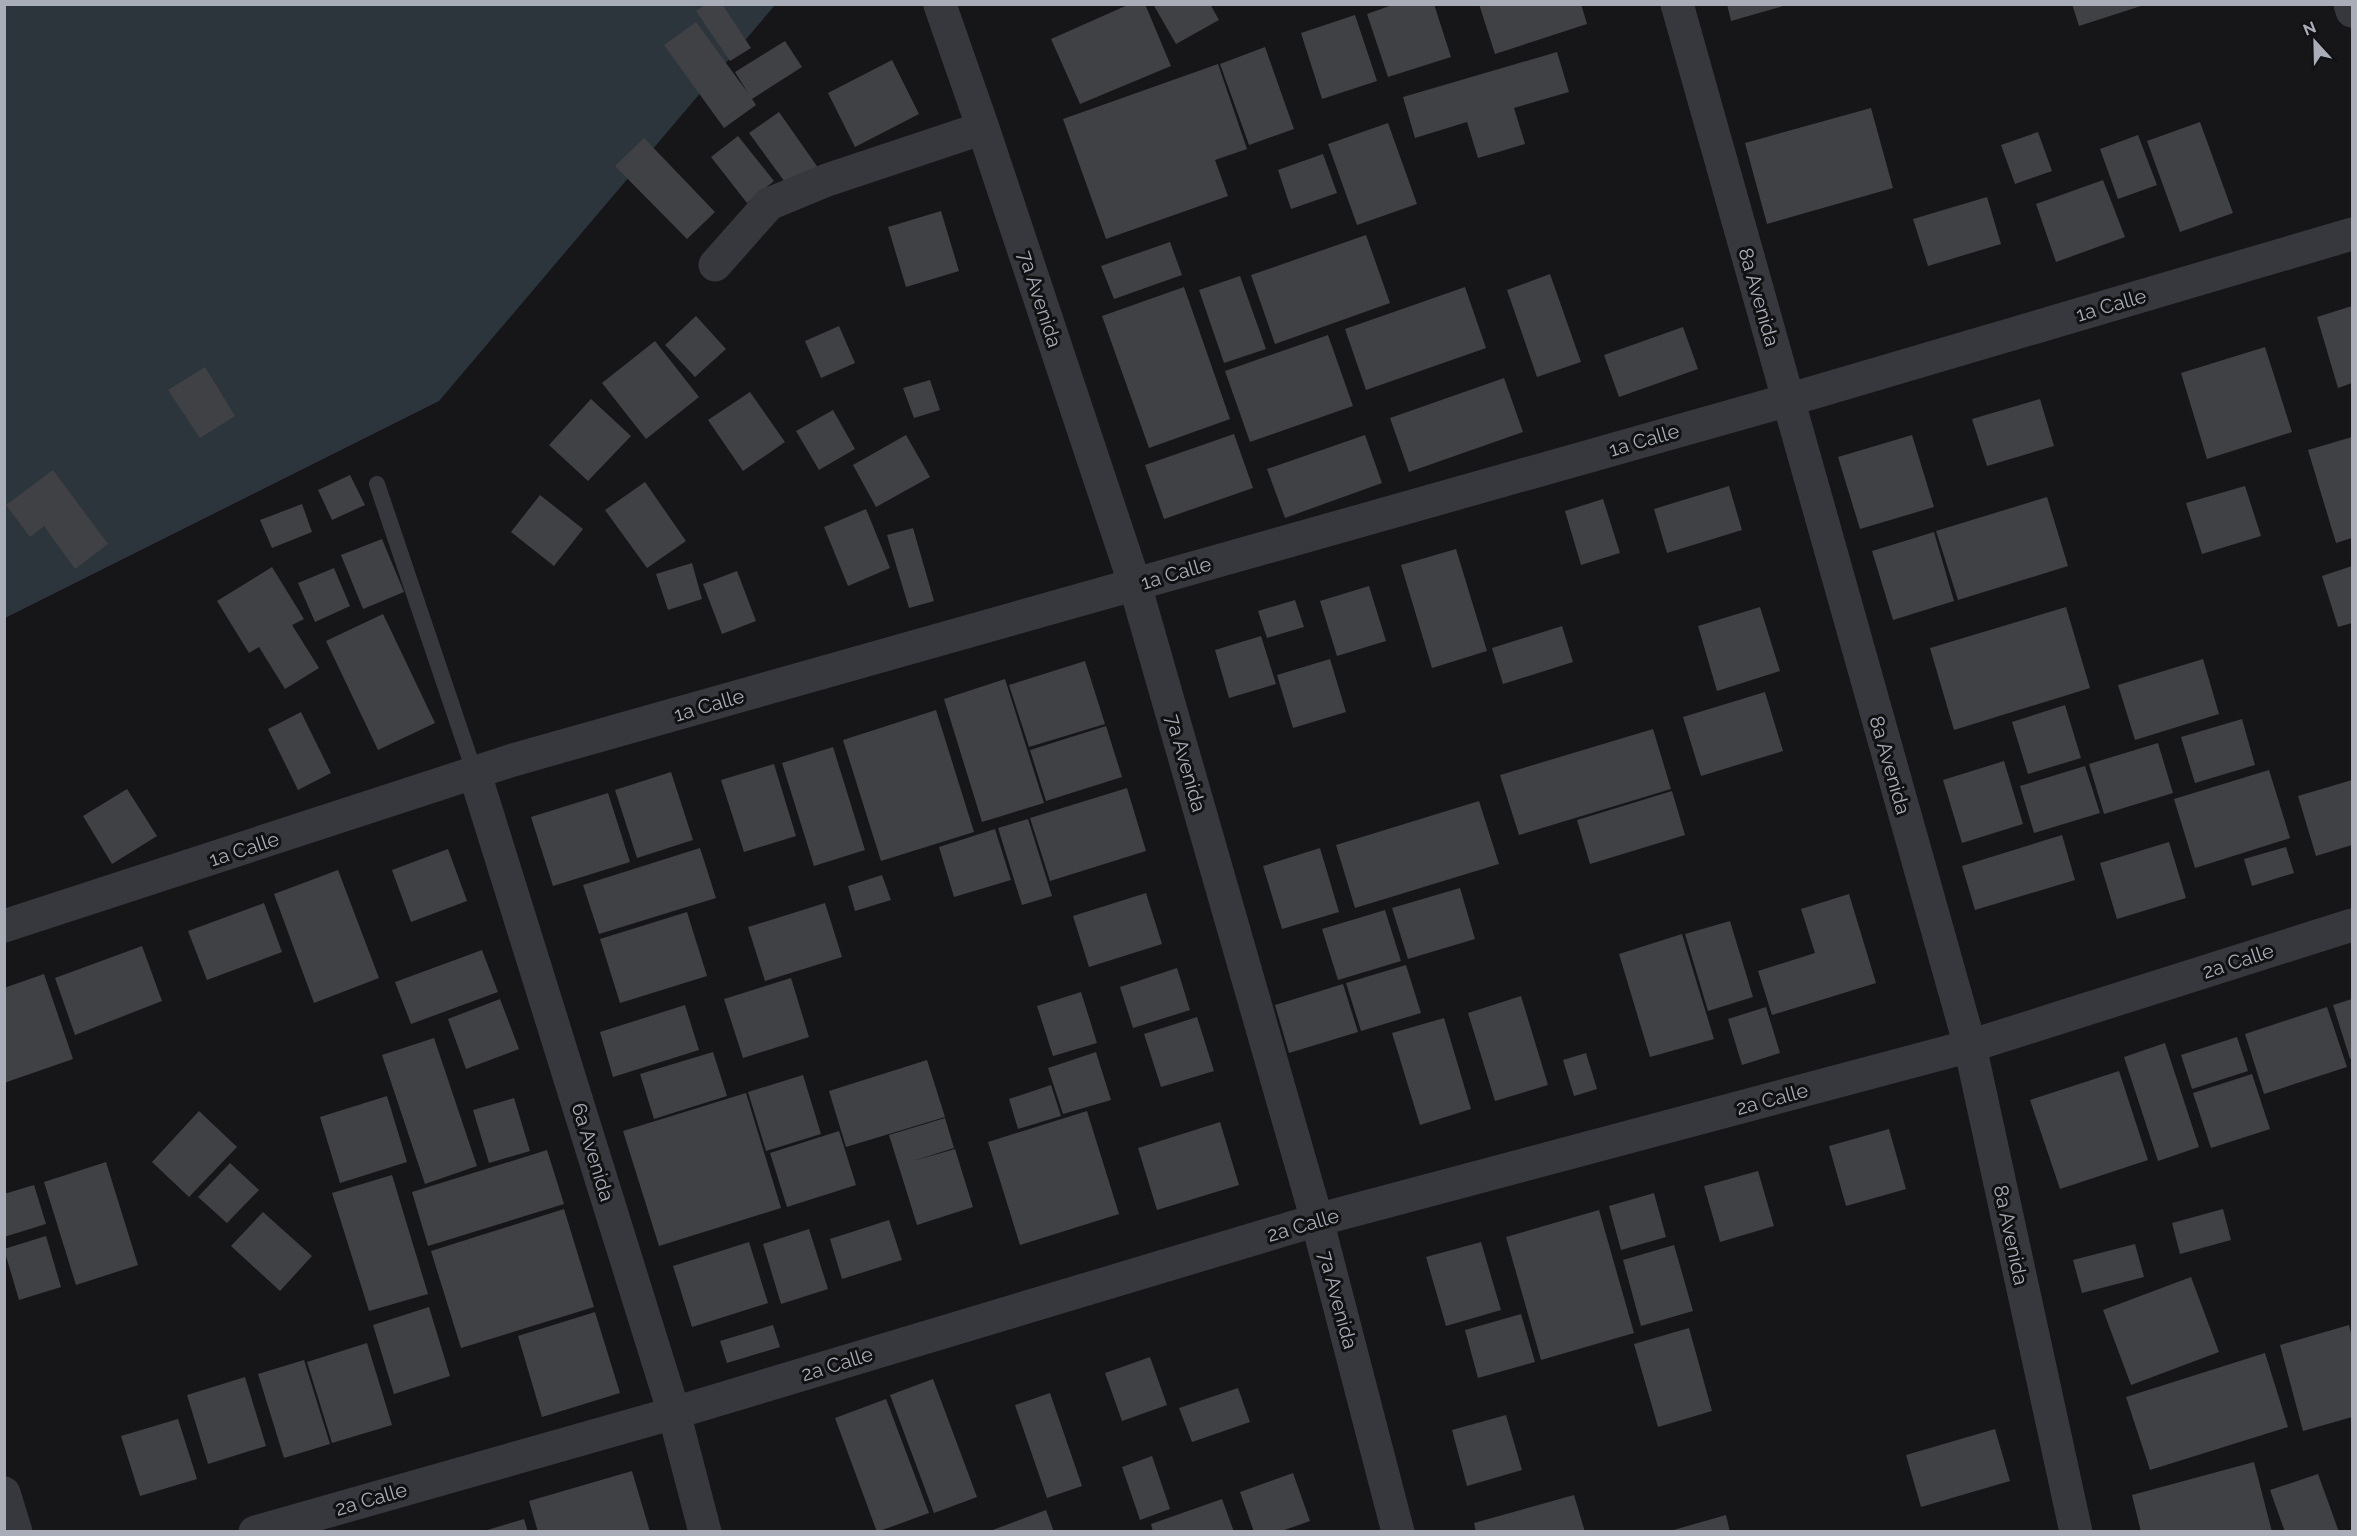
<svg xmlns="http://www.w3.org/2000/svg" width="2357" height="1536" viewBox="0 0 2357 1536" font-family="Raleway,sans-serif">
  <rect width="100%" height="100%" fill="#161618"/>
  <path fill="#2c353c" d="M5,5H775L439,401L5,618Z"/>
  <path fill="#404145" d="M706,4H722L751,48L730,61L696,11Z
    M1130,4H1145L1171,66L1080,104L1051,39Z
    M1153,4H1210L1219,20L1176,44Z
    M1395,4H1434L1451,57L1388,77L1367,14Z
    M1479,4H1581L1587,24L1495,54Z
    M1727,4H1787V5L1731,21Z
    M2072,4H2143L2144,5L2079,26Z
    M1355,15L1377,81L1322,99L1301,33Z
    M696,22L748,93L735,72L785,41L802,67L752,99L756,105L724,128L664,45Z
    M1265,47L1294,129L1249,145L1220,64Z
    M1557,52L1569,92L1514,108L1525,144L1478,158L1467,122L1415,138L1403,97Z
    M892,60L919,114L855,147L828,93Z
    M1218,64L1247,149L1215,160L1228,196L1106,239L1063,119Z
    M1871,108L1893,188L1767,224L1745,143Z
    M779,112L819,169L790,189L749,133Z
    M2200,122L2233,213L2180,232L2147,141Z
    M1388,123L1417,204L1357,225L1328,144Z
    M2038,132L2052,171L2015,184L2001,145Z
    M2138,135L2157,185L2118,199L2100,149Z
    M738,136L774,181L747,203L711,157Z
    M644,138L715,212L687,239L615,166Z
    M1323,154L1337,193L1291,209L1278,170Z
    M2103,180L2125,237L2056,262L2036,204Z
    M1987,197L2001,244L1928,266L1913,219Z
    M941,211L959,271L906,287L888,227Z
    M1366,235L1390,303L1275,344L1251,275Z
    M1170,242L1182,275L1114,299L1101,266Z
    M1550,274L1581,362L1537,377L1507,290Z
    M1240,276L1266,349L1224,363L1199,290Z
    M1184,287L1230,419L1149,448L1102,316Z
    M1465,287L1486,348L1366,390L1345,329Z
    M2352,306V383L2338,388L2317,317Z
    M696,316L726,349L695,377L665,345Z
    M839,326L855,363L821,378L805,341Z
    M1683,327L1698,369L1619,397L1604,355Z
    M1328,335L1353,406L1250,442L1225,371Z
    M655,341L699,397L646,439L602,383Z
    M2265,347L2292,432L2207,459L2181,373Z
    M205,367L235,416L200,438L168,390Z
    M1504,378L1523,432L1409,472L1390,418Z
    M930,380L940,410L914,418L903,388Z
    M750,392L785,442L743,471L708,420Z
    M591,399L631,436L588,481L549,445Z
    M2040,399L2054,446L1987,466L1972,419Z
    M833,410L855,449L819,470L796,431Z
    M1234,434L1253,488L1164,519L1145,465Z
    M906,435L930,477L876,507L853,465Z
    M1365,435L1382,483L1285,518L1267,469Z
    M1912,435L1934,507L1860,529L1838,457Z
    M2352,437V538L2336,543L2308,450Z
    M53,470L108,544L75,569L44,526L30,537L6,505Z
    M350,475L365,505L332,520L318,490Z
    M645,482L686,541L647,568L605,510Z
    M1729,486L1742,530L1667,553L1654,509Z
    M2245,486L2261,536L2202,554L2186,503Z
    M540,495L583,529L554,566L511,532Z
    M2047,497L2068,566L1958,600L1936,531Z
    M1603,499L1620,553L1581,565L1565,511Z
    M302,504L312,532L272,548L260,520Z
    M866,509L890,568L848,586L824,527Z
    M913,528L934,601L909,608L887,535Z
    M1934,532L1954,601L1893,620L1872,551Z
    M382,539L404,592L363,609L341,555Z
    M1456,549L1487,651L1432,668L1401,565Z
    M692,563L702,599L668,610L656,574Z
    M2352,566V623L2338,627L2322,576Z
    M272,567L304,619L292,625L319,668L285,689L259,647L249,653L217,601Z
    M334,568L350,606L315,622L298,583Z
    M737,571L756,621L722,634L703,584Z
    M1369,586L1386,641L1337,656L1320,601Z
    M1295,600L1304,627L1267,638L1258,611Z
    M1760,607L1780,671L1717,691L1698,626Z
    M2066,607L2090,688L1954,730L1930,648Z
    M383,614L435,723L378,750L326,641Z
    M1562,626L1573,662L1503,684L1492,648Z
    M1261,636L1276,684L1229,698L1215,650Z
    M1330,659L1346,712L1293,728L1277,675Z
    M2203,659L2219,714L2135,740L2118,685Z
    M1085,661L1105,724L1029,747L1009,685Z
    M1005,679L1044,803L982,822L944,699Z
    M1765,692L1783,751L1701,776L1683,717Z
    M2065,705L2081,758L2028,774L2012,722Z
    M936,710L974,832L881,861L843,740Z
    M301,712L331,773L298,790L268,729Z
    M2242,719L2255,765L2195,783L2181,737Z
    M1106,726L1122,777L1046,801L1030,750Z
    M1653,729L1671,789L1519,835L1500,775Z
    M2158,743L2173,793L2104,814L2089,764Z
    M833,747L865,850L814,866L782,763Z
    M2004,761L2023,824L1962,843L1943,780Z
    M774,764L796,836L744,852L721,780Z
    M2085,766L2100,813L2034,833L2020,786Z
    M2269,770L2290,838L2195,868L2174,799Z
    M671,772L693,840L637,858L615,790Z
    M2352,780V845L2316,856L2298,796Z
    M1127,788L1146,851L1050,881L1030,818Z
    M127,789L157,836L112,864L83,816Z
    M1672,791L1685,835L1590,864L1577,820Z
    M608,793L630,862L553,886L531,817Z
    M1479,801L1499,864L1355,908L1336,845Z
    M1028,819L1052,896L1022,905L998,828Z
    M995,829L1011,880L954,897L939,847Z
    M2062,835L2075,880L1975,910L1962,866Z
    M2169,842L2186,898L2117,919L2100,863Z
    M2286,847L2294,873L2252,886L2244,859Z
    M700,848L716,898L599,934L583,885Z
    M1320,848L1339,912L1282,929L1263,866Z
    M448,849L467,901L411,922L392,870Z
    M338,870L379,978L314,1003L274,894Z
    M882,875L891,900L855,911L848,886Z
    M1460,888L1475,939L1408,959L1392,908Z
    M1146,893L1162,944L1089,967L1073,916Z
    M1849,894L1876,983L1772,1015L1758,971L1815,953L1801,909Z
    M264,903L282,952L207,980L188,931Z
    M825,903L842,957L765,981L748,927Z
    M1385,910L1401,961L1338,980L1322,929Z
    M687,912L707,976L620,1003L600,939Z
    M1730,921L1753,997L1708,1011L1685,934Z
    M1682,934L1714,1039L1650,1057L1619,954Z
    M142,946L162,1001L75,1035L55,978Z
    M482,950L498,992L411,1024L395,982Z
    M1406,965L1421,1013L1361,1031L1346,983Z
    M1177,968L1190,1010L1133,1028L1120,987Z
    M44,974L73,1059L4,1083V988Z
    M791,978L809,1037L743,1058L724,999Z
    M1343,984L1358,1032L1289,1053L1275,1005Z
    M1081,992L1097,1043L1053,1056L1037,1006Z
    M1521,996L1548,1085L1495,1101L1468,1013Z
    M500,999L519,1049L466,1069L448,1019Z
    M2352,999V1058L2350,1059L2333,1005Z
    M685,1005L699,1050L613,1077L600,1032Z
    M1766,1007L1780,1053L1742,1065L1728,1019Z
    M2327,1007L2347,1067L2264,1094L2245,1034Z
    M1197,1017L1214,1071L1161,1087L1144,1034Z
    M1444,1018L1471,1109L1420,1125L1392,1033Z
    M2237,1037L2248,1071L2192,1089L2181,1055Z
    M434,1038L477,1166L425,1184L382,1055Z
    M2165,1043L2199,1147L2158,1161L2124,1057Z
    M713,1052L727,1096L654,1119L640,1074Z
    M1096,1052L1111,1100L1063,1114L1048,1068Z
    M1586,1053L1597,1089L1574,1096L1563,1060Z
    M927,1060L945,1117L846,1147L829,1091Z
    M2119,1071L2148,1160L2060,1189L2030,1100Z
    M2252,1074L2270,1129L2211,1148L2193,1093Z
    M803,1075L821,1134L766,1151L748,1092Z
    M1051,1085L1061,1116L1018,1129L1009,1099Z
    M746,1093L781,1208L659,1246L623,1131Z
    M387,1096L407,1162L340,1183L320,1117Z
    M514,1098L530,1151L489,1163L473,1110Z
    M199,1111L237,1147L189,1197L152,1162Z
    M1087,1111L1119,1214L1020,1245L988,1142Z
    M945,1118L954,1148L913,1161L955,1149L973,1207L917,1225L889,1135Z
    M1220,1122L1239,1185L1157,1210L1138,1148Z
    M1889,1129L1906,1189L1846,1206L1829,1146Z
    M839,1131L856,1185L787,1207L770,1153Z
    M547,1150L564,1204L428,1246L412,1192Z
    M106,1162L138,1265L76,1285L44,1182Z
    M230,1163L259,1190L227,1223L198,1197Z
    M1758,1171L1774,1226L1720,1242L1704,1186Z
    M392,1175L428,1294L369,1311L332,1193Z
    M34,1185L46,1224L4,1237V1194Z
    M1654,1193L1666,1237L1621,1250L1609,1206Z
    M564,1209L594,1307L461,1348L431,1251Z
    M2223,1209L2231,1240L2180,1254L2172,1223Z
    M1599,1210L1634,1333L1541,1360L1506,1237Z
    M263,1212L312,1256L280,1291L231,1246Z
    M889,1220L902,1260L842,1279L830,1239Z
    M809,1229L828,1289L781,1304L763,1244Z
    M46,1236L61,1287L19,1300L4,1249Z
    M749,1242L768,1303L692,1327L673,1266Z
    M1481,1242L1501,1310L1446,1326L1426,1257Z
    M2135,1244L2144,1277L2082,1293L2073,1260Z
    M1674,1245L1693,1311L1641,1326L1623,1260Z
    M2191,1277L2219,1352L2131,1385L2103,1310Z
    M429,1307L450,1376L394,1394L373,1325Z
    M595,1312L620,1393L542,1417L518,1336Z
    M1521,1314L1535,1362L1478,1378L1465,1330Z
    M773,1325L780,1347L727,1363L720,1341Z
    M2349,1325L2352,1337V1417L2303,1431L2280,1345Z
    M1689,1328L1712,1411L1658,1427L1634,1344Z
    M367,1343L392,1425L332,1443L307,1362Z
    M2265,1353L2288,1427L2150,1470L2126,1397Z
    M1150,1357L1167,1405L1122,1421L1105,1373Z
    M304,1360L330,1444L284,1458L258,1374Z
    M245,1377L266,1446L208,1464L187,1395Z
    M933,1379L977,1497L934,1513L890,1395Z
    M1238,1388L1250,1422L1192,1442L1179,1408Z
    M1050,1393L1082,1486L1047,1498L1015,1405Z
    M886,1399L929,1513L877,1532L835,1418Z
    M1506,1415L1522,1470L1467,1486L1452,1430Z
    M178,1419L197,1479L140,1496L121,1436Z
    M1995,1429L2010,1481L1921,1507L1906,1455Z
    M1152,1456L1170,1509L1140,1520L1122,1467Z
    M2254,1462L2272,1532H2141L2132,1495Z
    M632,1471L650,1532H538L529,1501Z
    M1293,1473L1310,1521L1279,1532H1254L1240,1492Z
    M2318,1474L2339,1532H2285L2270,1490Z
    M1574,1495L1585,1532H1476L1474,1523Z
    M1222,1499L1234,1532H1153L1151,1524Z
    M1046,1510L1054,1532H990V1531Z
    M1726,1515L1730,1532H1670V1531Z
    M524,1519L528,1532H484V1531Z"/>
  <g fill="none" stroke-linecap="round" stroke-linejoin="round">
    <path stroke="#37383d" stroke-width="16" d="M377,484L475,774"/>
    <path stroke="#37383d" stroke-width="33" d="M1677,4L1970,1046L2076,1532
      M2350,4L2352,11
      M940,5L983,128L1135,585L1317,1220L1398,1532
      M715,265L769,204L827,180L983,128
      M475,774L674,1413L705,1532
      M4,926L513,760L1788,400L2352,234
      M4,1493L16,1532
      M255,1532L674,1413L1317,1220L1970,1046L2352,925"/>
  </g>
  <g text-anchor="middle" stroke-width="6" stroke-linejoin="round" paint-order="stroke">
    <g font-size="20" fill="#a8adb8" stroke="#111113">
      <text transform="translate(1759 297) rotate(74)" y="7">8a Avenida</text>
      <text transform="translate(1040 299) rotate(72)" y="7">7a Avenida</text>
      <text transform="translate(2111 305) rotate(-16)" y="7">1a Calle</text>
      <text transform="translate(1644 440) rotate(-16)" y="7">1a Calle</text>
      <text transform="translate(1176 573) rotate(-16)" y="7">1a Calle</text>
      <text transform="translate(709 705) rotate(-16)" y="7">1a Calle</text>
      <text transform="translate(1186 763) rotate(74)" y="7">7a Avenida</text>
      <text transform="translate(1890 765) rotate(74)" y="7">8a Avenida</text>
      <text transform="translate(244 849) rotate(-18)" y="7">1a Calle</text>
      <text transform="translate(2238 961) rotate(-18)" y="7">2a Calle</text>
      <text transform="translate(1772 1099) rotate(-15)" y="7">2a Calle</text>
      <text transform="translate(593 1152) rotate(73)" y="7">6a Avenida</text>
      <text transform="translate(1303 1225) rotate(-16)" y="7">2a Calle</text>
      <text transform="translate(2011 1235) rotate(78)" y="7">8a Avenida</text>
      <text transform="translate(1338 1300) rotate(75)" y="7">7a Avenida</text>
      <text transform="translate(837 1364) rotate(-17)" y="7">2a Calle</text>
      <text transform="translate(371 1499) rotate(-16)" y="7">2a Calle</text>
    </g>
  </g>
  <rect width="2357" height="1536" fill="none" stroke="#a8adb8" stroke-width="12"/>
  <g transform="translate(2315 42) rotate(338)" stroke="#111113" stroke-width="4.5" paint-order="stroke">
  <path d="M0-4.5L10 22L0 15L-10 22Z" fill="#a8adb8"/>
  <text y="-9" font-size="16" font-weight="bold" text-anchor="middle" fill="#a8adb8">N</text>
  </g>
</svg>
